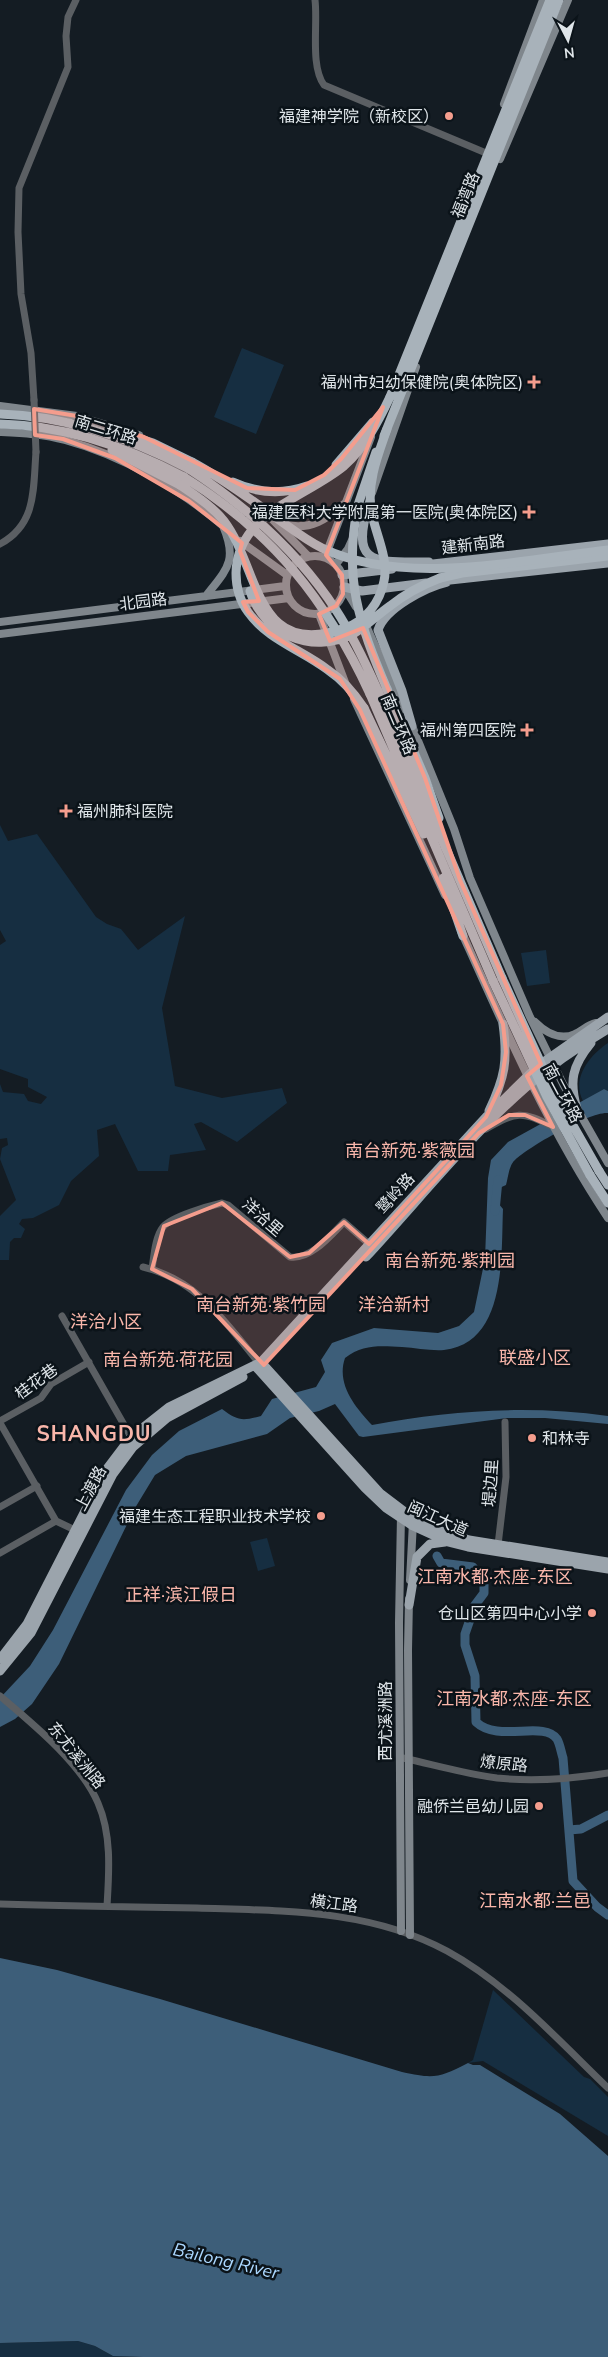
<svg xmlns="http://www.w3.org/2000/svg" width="608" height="2357" viewBox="0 0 608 2357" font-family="'Nunito Sans','Noto Sans SC',sans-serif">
  <rect width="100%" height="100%" fill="#141c23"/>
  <path fill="#162e41" d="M242,348L284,365L256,434L214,417Z
    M0,825L8,841L37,834L96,917L107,924L121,929L138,950L185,916L162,1008L175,1086L222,1098L282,1088L287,1103L237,1142L201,1122L194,1124L206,1150L170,1155L168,1171H138L115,1124L97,1130L99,1156L71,1181L59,1205L33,1218L22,1219L19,1224L25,1229L21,1238H14L10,1242L9,1260H0V1216L16,1200L0,1159L2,1148L8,1145L7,1138L0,1139V1084L3,1092L24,1094L28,1101L41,1104L47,1097L28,1087V1079L0,1069V945L6,941L0,930Z
    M546,950L550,983L527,986L521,953Z
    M608,1043V1091L604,1089L583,1101C571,1078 590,1055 608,1043Z
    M267,1538L275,1566L258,1571L250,1542Z
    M493,1990L584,2077L590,2079L608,2097V2136L483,2061L468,2063L473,2060Z
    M78,2341L95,2346L113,2356L143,2357H0V2343Z"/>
  <path fill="#3d5e79" d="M604,1089L608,1091V1113C591,1111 528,1147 515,1160C509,1165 508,1178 506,1185L493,1191V1197L503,1209C501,1255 507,1343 444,1350C431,1351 416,1348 402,1347C380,1346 363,1344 345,1358C336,1384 355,1407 372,1425C449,1410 530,1405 608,1416V1424L545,1418H507L363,1437L359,1436L335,1404L319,1411L290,1418L267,1434L186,1456L155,1475L135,1508L59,1664L32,1704L15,1719L0,1727V1698L30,1666L53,1630L126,1490L152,1455L179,1431L222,1409C238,1421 242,1421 261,1416L272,1399L316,1387L325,1372L321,1360L332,1343L374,1328L438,1333L459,1326L474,1312L485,1259L488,1178L491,1160L508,1142Z
    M0,1958L57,1970L160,1999L402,2072C434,2079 439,2078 468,2063L473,2065H480L560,2114L608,2156V2357H143L113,2356L95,2346L78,2341L0,2343Z"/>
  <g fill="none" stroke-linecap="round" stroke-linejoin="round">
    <path stroke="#3d5e79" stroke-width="9" d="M495,1211L498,1180
      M437,1556L441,1563L473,1567L484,1585V1593L475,1605L465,1634V1645L475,1676L476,1722C498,1743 544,1720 557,1739C560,1744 561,1752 563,1758L573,1881L597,1907L608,1915
      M569,1830L581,1829L608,1815"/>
    <path stroke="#5b5f63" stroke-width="7" d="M315,0C318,24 310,66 324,85L486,153
      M34,400L31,353L21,294L18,232L19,188L68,67L66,36L68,17L76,0
      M0,544C37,524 33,489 36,452
      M486,1129C516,1112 522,1110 553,1127
      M143,1267C198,1280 225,1322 259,1363
      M152,1269C154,1256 155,1237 163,1227C172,1216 209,1206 222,1203L228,1205L290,1257C311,1260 331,1235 344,1222L369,1244
      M62,1316L131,1437
      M0,1421L41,1398L51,1384L89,1362
      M0,1423L56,1521L75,1530
      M0,1507L37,1486
      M498,1545L506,1477L505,1422
      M0,1553L56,1521
      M0,1696C33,1724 81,1763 98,1803C112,1835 109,1873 107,1906
      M403,1758C435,1765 466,1774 497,1778C535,1782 571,1779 608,1773
      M0,1904C66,1906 131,1907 197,1908C283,1911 369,1909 447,1951C509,1985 558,2040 608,2088"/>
    <path stroke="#7f868c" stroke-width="8" d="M504,104L543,0
      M500,159L568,0
      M0,406L77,416L139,435
      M0,432C21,433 44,434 65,440C124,456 182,490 228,530
      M372,493L416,367
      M271,518L308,556
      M287,525C311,530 327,519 344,504
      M240,541L287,575
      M286 585a29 29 0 1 1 58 0a29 29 0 1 1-58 0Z
      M325,557L371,437
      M336,564L348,549L353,538
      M344,587L356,607
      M206,596C227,569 238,561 223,526
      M319,614L346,685
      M0,622L285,586
      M367,628L404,709
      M0,634L289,598
      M354,699L445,895
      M410,721L454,829L470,878L530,1017L563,1084L608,1163
      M461,931C505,1029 548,1128 608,1218
      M535,1022C545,1032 560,1041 575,1034C582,1031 587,1025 596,1023
      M410,1580L413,1522
      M409,1599L408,1650L410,1935
      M401,1931L399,1623L401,1515"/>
    <path stroke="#9ba4ac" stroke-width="9" d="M370,501C348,567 375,562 429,562
      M424,565L608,544
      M342,575L392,569
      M441,581L608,563
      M344,587L362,591L426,583
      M412,726L402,691L378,630C385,608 426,587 447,582
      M577,1109C569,1081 572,1066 591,1043
      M489,1111C505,1077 508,1061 503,1024
      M366,1257C418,1201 467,1139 525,1088C550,1066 579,1046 608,1029
      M261,1362L380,1493L413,1518L432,1528L469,1540L608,1562
      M255,1366L365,1488L386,1508L413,1526L448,1542L468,1547L608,1569
      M409,1605L417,1557L430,1544L445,1542
      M0,1659L27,1624L106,1470L131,1437L169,1407L261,1362L486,1117L538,1066L608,1017
      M0,1671L31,1633L113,1474L133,1447L167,1418L243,1377"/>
    <path stroke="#a8b2ba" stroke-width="9" d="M390,397L550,0
      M0,414C67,416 130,438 189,469
      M0,424C65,425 127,447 184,477
      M131,436L153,443L192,462
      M384,436L559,0
      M112,450L180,485
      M358,505L376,452
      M440,578L462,573L608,556
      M387,689L425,778L439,818
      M378,691L502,978
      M370,694L493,981
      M364,708L424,834
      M443,878L463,936
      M599,1171L608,1185
      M590,1175L608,1203"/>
    <path stroke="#5b5f63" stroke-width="7" d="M34,400L36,452"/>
    <path stroke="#a8b2ba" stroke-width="9" d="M192,462C222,478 250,499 278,519C292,529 306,540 322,548C403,587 521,560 608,550
      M336,465L373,422
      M189,469C246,506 298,552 336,610C353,636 366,664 378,691
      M184,477C273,533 326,599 370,694
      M233,482C257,493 282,495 307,486
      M180,485C196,496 212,506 224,521C260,568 254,661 345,628C366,621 380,602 384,581C389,558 375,533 371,510C367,482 378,455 387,429
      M358,505C343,578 359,623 387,689
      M250,591C264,634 311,655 353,634C367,626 377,615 390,606C405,594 422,585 440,578
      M364,708C354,693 343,680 328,670C302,650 268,640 248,612C240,601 236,587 236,573C237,513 305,498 344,466C365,447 378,422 390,397
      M502,978L555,1094L599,1171
      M493,981L547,1097L590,1175"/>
  </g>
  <path fill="#f49d8d" fill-opacity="0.2" stroke="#f49d8d" stroke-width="4" stroke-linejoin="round" d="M383,407L326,555L342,575L343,594L336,606L319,614L330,641L363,628L425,778L460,880L541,1064L527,1076L553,1127L525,1115H509L479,1133L264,1365L192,1289L152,1269L164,1226L222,1203L290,1257L309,1253L344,1222L369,1244L486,1117L501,1085L506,1052L503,1024L360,710L340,679L268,632L248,612L243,602L259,601L240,551L242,543L189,501L115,458L63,439L35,435L34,409L77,416L144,437L247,488L295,490L324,475L341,459Z"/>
  <g fill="#f49d8d" stroke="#0b1319" stroke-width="2">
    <circle cx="449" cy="116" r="5"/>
    <path d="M531.5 374.5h5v5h5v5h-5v5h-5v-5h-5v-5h5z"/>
    <path d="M526.5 504.5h5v5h5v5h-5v5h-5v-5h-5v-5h5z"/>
    <path d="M524.5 722.5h5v5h5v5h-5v5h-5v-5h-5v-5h5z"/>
    <path d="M63.5 803.5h5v5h5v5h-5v5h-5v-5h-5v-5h5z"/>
    <circle cx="532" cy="1438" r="5"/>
    <circle cx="321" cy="1516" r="5"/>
    <circle cx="592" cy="1613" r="5"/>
    <circle cx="539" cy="1806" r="5"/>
  </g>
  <g text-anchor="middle" stroke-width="5" stroke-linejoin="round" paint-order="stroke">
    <g font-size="16" fill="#dfe5e9" stroke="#0b1319" text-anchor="end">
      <text x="439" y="122">福建神学院（新校区）</text>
      <text x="523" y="388">福州市妇幼保健院(奥体院区)</text>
      <text x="518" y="518">福建医科大学附属第一医院(奥体院区)</text>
      <text x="516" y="736">福州第四医院</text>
      <text x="77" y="817" text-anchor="start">福州肺科医院</text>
      <text x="542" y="1444" text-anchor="start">和林寺</text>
      <text x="311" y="1522">福建生态工程职业技术学校</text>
      <text x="582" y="1619">仓山区第四中心小学</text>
      <text x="529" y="1812">融侨兰邑幼儿园</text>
    </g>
    <g font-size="16" fill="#dfe5e9" stroke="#0b1319">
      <text transform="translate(465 195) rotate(-68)" y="6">福湾路</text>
      <text transform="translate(106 429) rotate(17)" y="6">南二环路</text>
      <text transform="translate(473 544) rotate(-7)" y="6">建新南路</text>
      <text transform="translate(143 601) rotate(-7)" y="6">北园路</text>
      <text transform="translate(399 724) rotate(67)" y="6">南二环路</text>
      <text transform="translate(563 1093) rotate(62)" y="6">南二环路</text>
      <text transform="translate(395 1193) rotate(-48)" y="6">鹭岭路</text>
      <text transform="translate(263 1217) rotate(41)" y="6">洋洽里</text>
      <text transform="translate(36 1381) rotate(-36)" y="6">桂花巷</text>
      <text transform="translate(490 1483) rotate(-86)" y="6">堤边里</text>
      <text transform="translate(90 1488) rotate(-62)" y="6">上渡路</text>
      <text transform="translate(438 1518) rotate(24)" y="6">闽江大道</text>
      <text transform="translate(385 1721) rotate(-90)" y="6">西尤溪洲路</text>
      <text transform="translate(77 1755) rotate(51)" y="6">东尤溪洲路</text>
      <text transform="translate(504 1763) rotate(6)" y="6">燎原路</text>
      <text transform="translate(334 1903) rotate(7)" y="6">横江路</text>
    </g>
    <g font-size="18" fill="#f9b6aa" stroke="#0b1319">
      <text x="410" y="1157">南台新苑·紫薇园</text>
      <text x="450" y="1267">南台新苑·紫荆园</text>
      <text x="261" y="1311">南台新苑·紫竹园</text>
      <text x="394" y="1311">洋洽新村</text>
      <text x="106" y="1328">洋洽小区</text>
      <text x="535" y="1364">联盛小区</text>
      <text x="168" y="1366">南台新苑·荷花园</text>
      <text x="495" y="1583">江南水都·杰座-东区</text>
      <text x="181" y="1601">正祥·滨江假日</text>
      <text x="514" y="1705">江南水都·杰座-东区</text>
      <text x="535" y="1907">江南水都·兰邑</text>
    </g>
    <g font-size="18" font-style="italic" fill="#abd7fe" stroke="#0b1319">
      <text transform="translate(226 2261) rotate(13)" y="6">Bailong River</text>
    </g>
    <g font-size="21" font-weight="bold" letter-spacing="1" fill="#f9b6aa" stroke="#0b1319">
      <text x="94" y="1441">SHANGDU</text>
    </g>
  </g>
  <g transform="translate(568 40) rotate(174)" stroke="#0b1319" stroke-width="4" paint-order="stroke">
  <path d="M0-4L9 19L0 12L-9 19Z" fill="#dfe5e9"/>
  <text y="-8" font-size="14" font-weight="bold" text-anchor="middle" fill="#dfe5e9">N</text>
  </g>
</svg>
